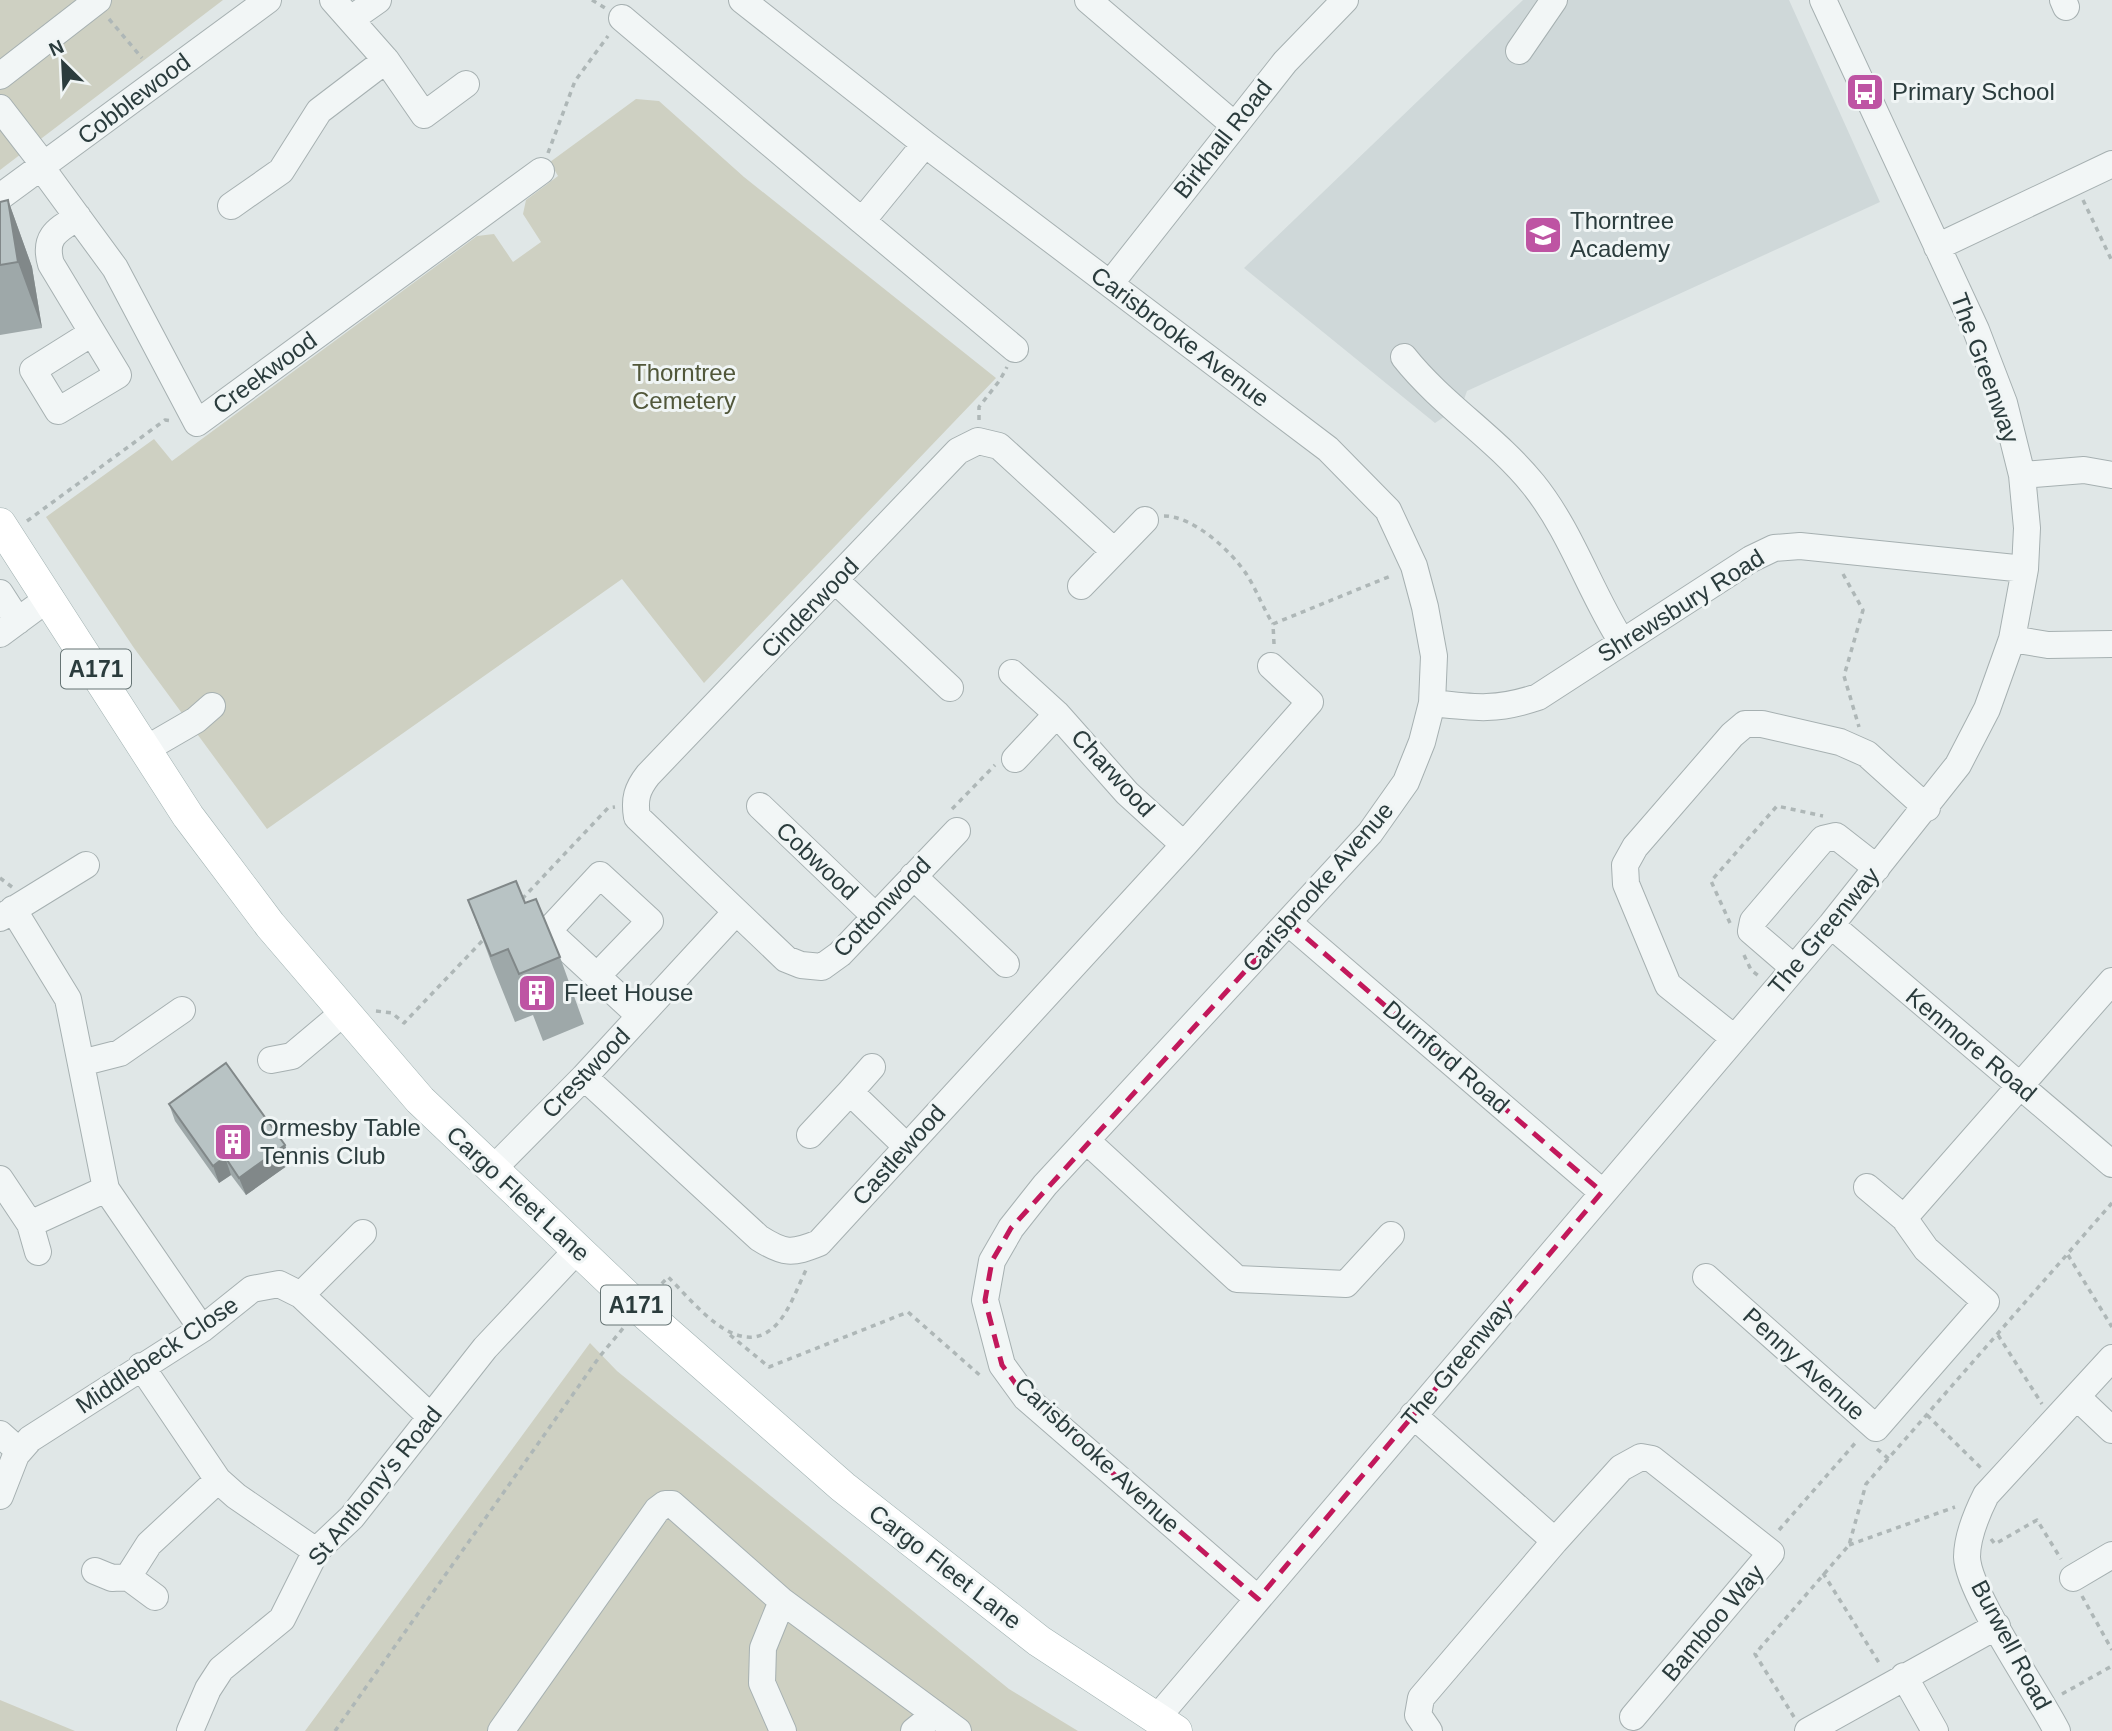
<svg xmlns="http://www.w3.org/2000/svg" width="2112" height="1731" viewBox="0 0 2112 1731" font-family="Helvetica,sans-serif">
  <rect width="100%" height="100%" fill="#e0e7e7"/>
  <path fill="#cfd8d9" d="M1523,0H1789L1880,202L1467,391L1462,405L1435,423L1244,268Z"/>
  <path fill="#ced0c2" d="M0,0H223L0,170Z
    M636,99L659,101L744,177L996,378L704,683L622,579L267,829L134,648L46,517L154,439L172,461L477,236L494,234L513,262L541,242L523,214L526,200L558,176L550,162Z
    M590,1343L617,1371L1009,1689L1078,1731H305Z
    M0,1700L75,1731H0Z"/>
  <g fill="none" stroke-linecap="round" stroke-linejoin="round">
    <defs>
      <path id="minor" d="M333,0L386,60L424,115L466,84
        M742,0L925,144L1328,449L1388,510L1414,566L1425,607L1434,656L1432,703L1422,742L1406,782L1370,833L1045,1185L1011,1228L992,1261L985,1300L1002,1365L1026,1398L1258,1599
        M1088,0L1233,124
        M2063,0L2066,7
        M622,18L862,221L925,144
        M351,19L378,0
        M1519,51L1554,0
        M0,76L98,0
        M0,108L44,165
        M41,167L115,268L197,423L541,171
        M0,197L268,0
        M231,206L281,171L319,111L386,60
        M78,217C57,230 43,237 51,264L118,375L58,411L33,370L92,333
        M862,221L1015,349
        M1937,247L2112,164
        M1110,284L1285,62L1345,0
        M1404,357C1442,405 1495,437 1533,484C1571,531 1590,592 1622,642
        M2022,475L2084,470L2112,475
        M836,581L950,688
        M1081,586L1145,520
        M0,593L18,621
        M0,634L50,597
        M2012,639L2048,645L2112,644
        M1012,673L1057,714
        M1432,703C1475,708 1496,711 1538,697L1751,559L1774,548L1800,546L2025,569
        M146,749L196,720L212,706
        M1015,759L1057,714L1127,793L1184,845
        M760,806L875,916
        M957,831L840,954L822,967L801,965L786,959L637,817C634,799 637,789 648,775L958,451L978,441L999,446L1114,551
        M913,876L1006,964
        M13,909L68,999L106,1189L202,1329
        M0,918L86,865
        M1289,923L1602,1192
        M1831,925L2112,1164
        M1794,968L1751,931L1753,921L1823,839L1836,836L1877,868
        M597,976L650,921L600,875L548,931L640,1016
        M1734,1038L1668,985L1626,884L1625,865L1635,847L1732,735L1745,724H1762L1840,742L1867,754L1927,808
        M271,1060L292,1056L343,1013
        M81,1063L120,1053L182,1010
        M584,1077L759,1238C784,1254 792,1254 819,1243L1184,845L1310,702L1271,666
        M850,1092L872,1067
        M810,1135L850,1092L906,1146
        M1088,1142L1237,1279L1346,1284L1391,1235
        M492,1170L584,1077L735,913
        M0,1179L30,1224L38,1252
        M1867,1187L1904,1218
        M30,1224L106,1189
        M1706,1277L1876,1428L1986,1302L1926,1249L1904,1218L2112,981
        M301,1295L363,1233
        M141,1366L218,1480L236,1496L316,1551
        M2077,1397L2112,1430
        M1413,1415L1555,1541L1621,1468L1641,1457L1652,1459L1771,1553L1633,1717
        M0,1434L19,1451
        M0,1496L16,1455L30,1439L202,1329L252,1289L279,1284L301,1295L431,1417
        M95,1571L112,1578L128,1577L155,1597
        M128,1577L149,1544L218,1480
        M2073,1578L2112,1555
        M782,1601L763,1648L762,1683L783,1731
        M1904,1676L1935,1731
        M1156,1719L1831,925L1958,765L1987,709L2012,639L2025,569L2027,528L2022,475L2004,403L1976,330L1823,0
        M190,1731L208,1689L221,1669L282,1619L316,1551L352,1517L485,1348L577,1250
        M501,1731L657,1510L665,1504H672L782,1601L958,1731
        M914,1731L935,1714
        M1429,1731L1418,1715L1421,1698L1555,1541
        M1808,1731L1997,1626
        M2057,1731C2038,1693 1968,1593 1967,1557C1967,1537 1977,1513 1986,1495L2112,1358"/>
      <path id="major" d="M0,524L188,816L270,925L420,1100L639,1308L843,1487L1039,1641L1176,1731"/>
    </defs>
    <use href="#minor" stroke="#a6b0b1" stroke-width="28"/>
    <use href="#major" stroke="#a1b2b2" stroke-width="33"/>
    <path stroke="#aeb7b7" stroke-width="3.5" stroke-dasharray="5 5" stroke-linecap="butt" d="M592,0L605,8
      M109,19L142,58
      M548,153L575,81L608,36
      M2083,200L2112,261
      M979,420V407L1000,380L1007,367
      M1164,516C1194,516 1232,552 1247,575C1257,591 1263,608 1273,624
      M27,521L165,420L172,421
      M1843,574L1863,610L1844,676L1859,727
      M1274,644L1273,624L1393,575
      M952,809L995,765
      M0,878L12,887
      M522,899L608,808L615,807
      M1730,923L1711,881L1777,806L1823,816
      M1744,955L1751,970L1760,977
      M376,1011L392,1013L404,1023L485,938
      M2068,1255L2112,1327
      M655,1291L668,1277C693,1301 737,1361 774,1327C789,1313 797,1288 806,1270
      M730,1335L769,1367L908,1312L983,1378
      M1998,1335L2042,1404
      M1927,1415L1981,1468
      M1877,1449L1889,1459
      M1779,1530L1857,1441
      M1991,1539L1995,1544L2037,1520L2061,1559
      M1849,1545L1955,1507
      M1823,1573L1881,1666
      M2082,1596L2112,1650
      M2062,1694L2112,1666
      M1794,1717L1755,1654L1849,1545L1866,1484L2112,1203
      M335,1731L600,1356L625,1326"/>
    <use href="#minor" stroke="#f2f6f6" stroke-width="26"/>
    <use href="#major" stroke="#fff" stroke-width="32"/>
  </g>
  <path fill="#9ea8a9" d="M8,200L32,267L42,328L0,335V202Z
    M468,900L560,957L584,1024L543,1041L533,1015L515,1022L493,967Z
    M169,1104L285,1145L291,1163L246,1195L231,1175L219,1183L175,1121Z"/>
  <path fill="#818889" d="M8,200L32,267L42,328L18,262Z
    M285,1145L291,1163L246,1195L239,1178Z
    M225,1157L231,1175L219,1183L213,1166Z"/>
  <path fill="#b8c3c4" stroke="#818889" stroke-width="2" d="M8,200L18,262L0,265V202Z
    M516,881L525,903L536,899L560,957L519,974L508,949L491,956L468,900Z
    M226,1063L285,1145L239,1178L225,1157L213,1166L169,1104Z"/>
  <path fill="none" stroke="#c2185b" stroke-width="5" stroke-dasharray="14 9" stroke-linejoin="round" d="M1289,923L1602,1192L1258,1599L1026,1398L1002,1365L985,1300L992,1261L1011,1228Z"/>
  <defs>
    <symbol id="bus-square" viewBox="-11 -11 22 22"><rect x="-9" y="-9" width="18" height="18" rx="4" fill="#be54a3" stroke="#f0f5f5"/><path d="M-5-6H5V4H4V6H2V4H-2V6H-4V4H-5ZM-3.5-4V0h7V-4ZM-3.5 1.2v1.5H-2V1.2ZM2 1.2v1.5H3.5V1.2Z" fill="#fff"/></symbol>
    <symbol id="school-square" viewBox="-11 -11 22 22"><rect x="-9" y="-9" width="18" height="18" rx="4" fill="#be54a3" stroke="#f0f5f5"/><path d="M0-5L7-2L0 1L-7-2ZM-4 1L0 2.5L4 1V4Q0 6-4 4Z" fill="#fff"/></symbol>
    <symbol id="building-square" viewBox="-11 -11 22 22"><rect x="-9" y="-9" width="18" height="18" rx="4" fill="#be54a3" stroke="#f0f5f5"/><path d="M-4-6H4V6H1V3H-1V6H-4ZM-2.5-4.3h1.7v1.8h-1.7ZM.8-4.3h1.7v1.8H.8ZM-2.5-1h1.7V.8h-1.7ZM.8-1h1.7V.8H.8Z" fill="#fff"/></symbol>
  </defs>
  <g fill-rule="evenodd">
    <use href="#bus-square" x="1843" y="70" width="44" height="44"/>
    <use href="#school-square" x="1521" y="213" width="44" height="44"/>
    <use href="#building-square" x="515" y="971" width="44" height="44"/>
    <use href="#building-square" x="211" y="1120" width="44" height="44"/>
  </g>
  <g text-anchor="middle" stroke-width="6" stroke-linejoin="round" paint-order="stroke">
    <g fill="#f0f5f5" stroke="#667474" stroke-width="2">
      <rect x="61" y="649.5" width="70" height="39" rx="5"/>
      <rect x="601" y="1285.5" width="70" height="39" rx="5"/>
    </g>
    <g font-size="23" font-weight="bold" fill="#2b3c3d">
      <text x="96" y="677">A171</text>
      <text x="636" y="1313">A171</text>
    </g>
    <g font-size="24" fill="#2b3c3d" stroke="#f0f5f5" text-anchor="start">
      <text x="1892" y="100">Primary School</text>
      <text x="1570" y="229">Thorntree<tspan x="1570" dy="28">Academy</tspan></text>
      <text x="564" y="1001">Fleet House</text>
      <text x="260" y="1136">Ormesby Table<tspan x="260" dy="28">Tennis Club</tspan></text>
    </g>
    <g font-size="24" fill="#2b3c3d" stroke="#f0f5f5">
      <text transform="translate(134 99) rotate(-37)" y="8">Cobblewood</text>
      <text transform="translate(1223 139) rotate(-52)" y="8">Birkhall Road</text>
      <text transform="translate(1180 337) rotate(37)" y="8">Carisbrooke Avenue</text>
      <text transform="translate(1985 368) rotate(70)" y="8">The Greenway</text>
      <text transform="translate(265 373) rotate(-36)" y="8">Creekwood</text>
      <text transform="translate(1681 606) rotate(-32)" y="8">Shrewsbury Road</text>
      <text transform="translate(810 608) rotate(-46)" y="8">Cinderwood</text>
      <text transform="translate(1113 773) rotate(47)" y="8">Charwood</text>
      <text transform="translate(817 861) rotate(43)" y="8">Cobwood</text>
      <text transform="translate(1318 887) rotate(-49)" y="8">Carisbrooke Avenue</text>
      <text transform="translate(882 907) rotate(-46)" y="8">Cottonwood</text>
      <text transform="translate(1824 931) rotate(-50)" y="8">The Greenway</text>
      <text transform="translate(1971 1045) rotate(40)" y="8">Kenmore Road</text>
      <text transform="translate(1446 1057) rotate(41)" y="8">Durnford Road</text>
      <text transform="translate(586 1073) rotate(-46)" y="8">Crestwood</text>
      <text transform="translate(899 1155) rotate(-48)" y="8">Castlewood</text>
      <text transform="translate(518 1194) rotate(43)" y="8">Cargo Fleet Lane</text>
      <text transform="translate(157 1355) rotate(-34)" y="8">Middlebeck Close</text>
      <text transform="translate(1457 1363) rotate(-50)" y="8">The Greenway</text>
      <text transform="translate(1804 1364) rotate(42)" y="8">Penny Avenue</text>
      <text transform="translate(1097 1455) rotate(43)" y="8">Carisbrooke Avenue</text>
      <text transform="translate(375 1486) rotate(-51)" y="8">St Anthony's Road</text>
      <text transform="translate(945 1567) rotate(38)" y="8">Cargo Fleet Lane</text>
      <text transform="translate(1713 1623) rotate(-50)" y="8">Bamboo Way</text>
      <text transform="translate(2011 1645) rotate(62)" y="8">Burwell Road</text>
    </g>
    <g font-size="24" fill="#51573a" stroke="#f0f5f5">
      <text x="684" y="381">Thorntree<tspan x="684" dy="28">Cemetery</tspan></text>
    </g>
  </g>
  <g transform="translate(63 63) rotate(336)" stroke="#f0f5f5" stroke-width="5" paint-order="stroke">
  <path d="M0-5L12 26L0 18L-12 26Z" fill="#2b3c3d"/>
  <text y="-10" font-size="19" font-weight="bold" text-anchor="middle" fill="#2b3c3d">N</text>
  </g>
</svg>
